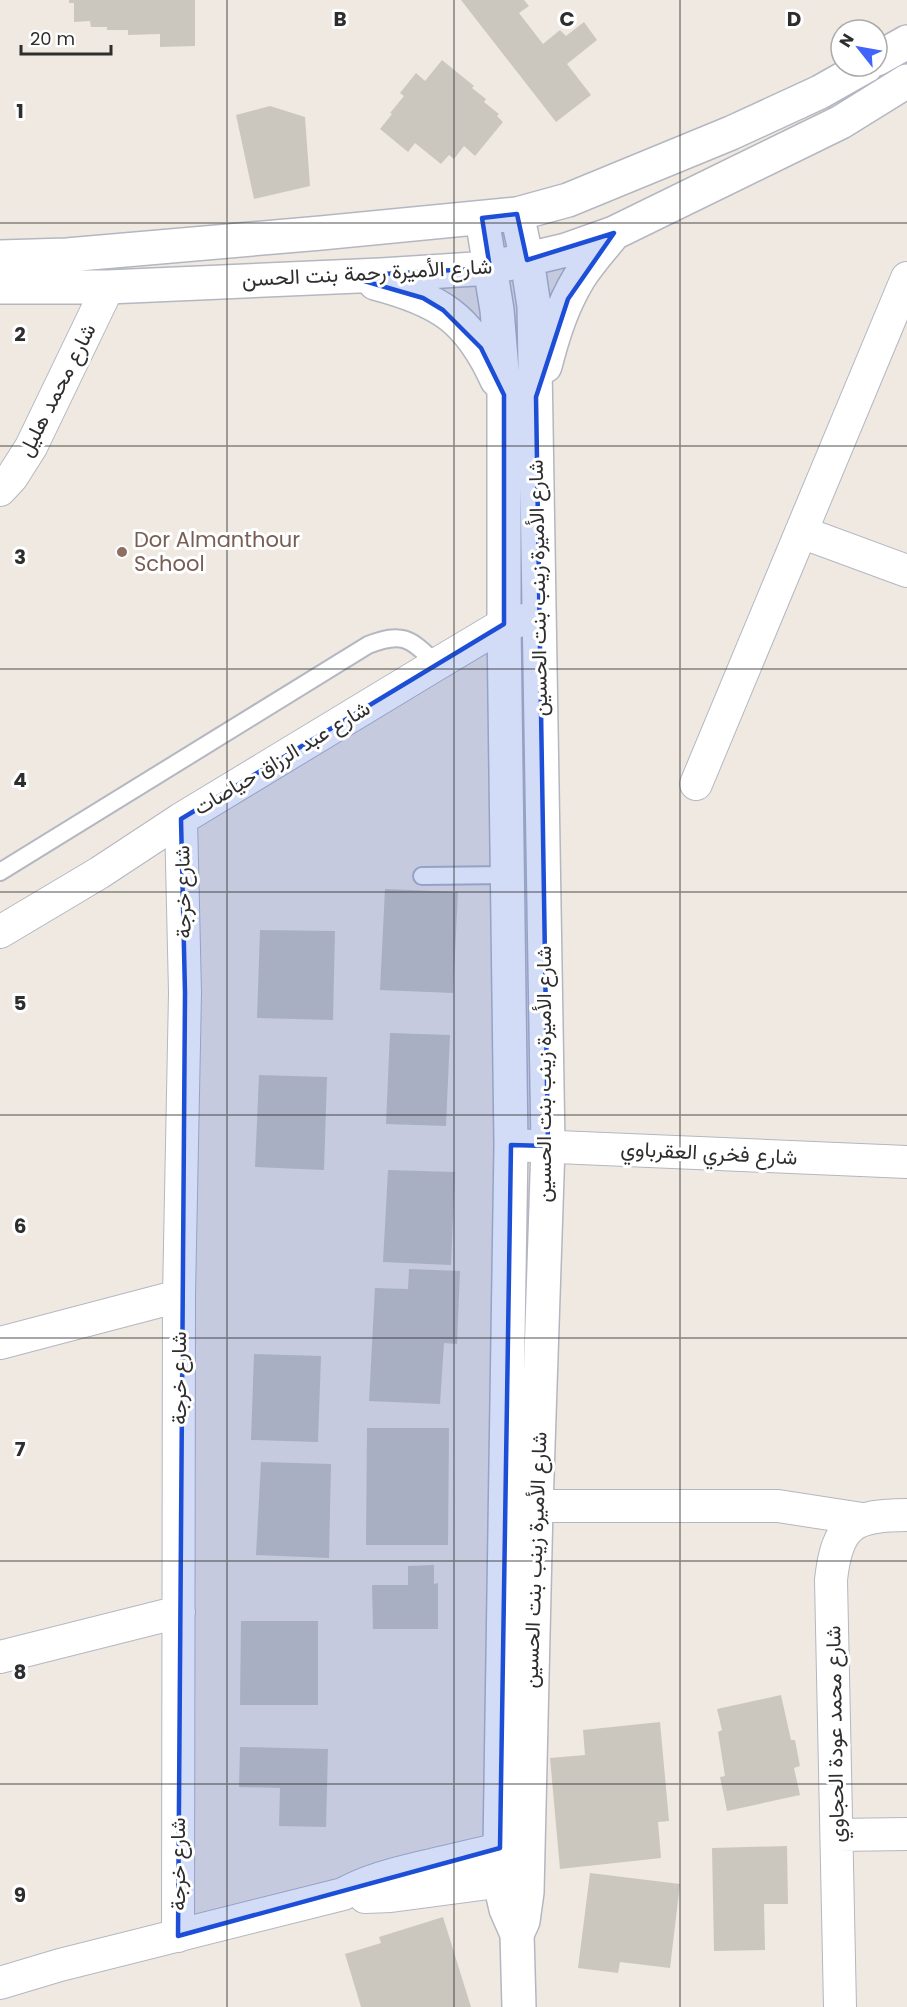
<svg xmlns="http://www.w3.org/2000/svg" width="907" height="2007" viewBox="0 0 907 2007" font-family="Poppins,Vazirmatn,sans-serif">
  <rect width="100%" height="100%" fill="#efe9e1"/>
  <path fill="#cbc7bf" d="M69,0H195V46L160,47V34L128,35V30H107V27H91L90,21L74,22V3H69Z
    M461,0H524L529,6L519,13L543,44L560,30L566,36L584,22L597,40L567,64L591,95L556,122Z
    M442,60L474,86L472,88L486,99L484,102L499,114L497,116L503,122L475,156L464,146L454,159L449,155L441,164L415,143L408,152L380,129L392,114L390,113L404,96L400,93L416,73L425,81Z
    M270,106L305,117L310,186L254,199L236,115Z
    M385,889L458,892L453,993L380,990Z
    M260,930L335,931L333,1020L257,1018Z
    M390,1033L450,1035L446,1126L386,1124Z
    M259,1075L327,1077L324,1170L255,1167Z
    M388,1170L455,1172L451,1265L383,1262Z
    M409,1269L460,1271L457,1344L444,1343L440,1404L369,1401L375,1288L408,1289Z
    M254,1354L321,1356L318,1442L251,1440Z
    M367,1428H449L448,1545H366Z
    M261,1462L331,1464L329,1558L256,1555Z
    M434,1565V1584L438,1583V1629H373L372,1585H408V1566Z
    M241,1621H318V1705H240Z
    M781,1695L791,1740H795L800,1766L794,1768L800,1795L727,1811L720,1777L725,1776L718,1732L722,1730L717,1709Z
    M660,1722L669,1821L658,1822L661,1858L560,1869L550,1758L585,1755L583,1730Z
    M240,1747L328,1749L326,1827L279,1826L280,1788L239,1787Z
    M787,1846L788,1904H764L765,1950L714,1951L712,1848Z
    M590,1873L680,1884L670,1968L620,1962L618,1973L578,1968Z
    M443,1917L471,2007H361L345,1954L381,1943L379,1937Z"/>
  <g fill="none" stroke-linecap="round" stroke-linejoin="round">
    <defs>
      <path id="lane" d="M0,872L368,645C404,631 410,639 437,664
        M422,876L508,875"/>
      <path id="street" d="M0,490L12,477L31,447L108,287
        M801,532L907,571
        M696,784L907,278
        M0,932L99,873L181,819L437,664L504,624L539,617
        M511,1145L907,1162
        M0,1343L179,1296
        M536,1506H778L862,1519
        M0,1657L179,1612
        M837,1835L907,1834
        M365,1897L391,1896L526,1878
        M178,1936L179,1296L185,993L181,819
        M0,1983L60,1965L343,1894C372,1878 403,1872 435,1864C466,1857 496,1849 526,1844
        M840,2007L831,1580C837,1524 853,1515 907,1515"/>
      <path id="secondary" d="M877,59L907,42
        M482,218L497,310L504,395V624L511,1145L500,1848L503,1896L506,1909L517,1934L519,2007
        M0,257L67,255L321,233L517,214L568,200L731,133L820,92L866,66
        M375,283C440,300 469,318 497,380
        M0,287H108L381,275L490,268L566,250L614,233L841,122L907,81
        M545,366C553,335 562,306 579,278C589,262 602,248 614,233
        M517,1934L523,1921L527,1892L536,1506L548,1146L534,306L527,260L517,214"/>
    </defs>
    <use href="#lane" stroke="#b4b7c1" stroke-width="20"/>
    <use href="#street" stroke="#b4b7c1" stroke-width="34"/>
    <use href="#secondary" stroke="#b4b7c1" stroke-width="36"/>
    <use href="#lane" stroke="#fff" stroke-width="16"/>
    <use href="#street" stroke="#fff" stroke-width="32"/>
    <use href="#secondary" stroke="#fff" stroke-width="33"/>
  </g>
  <path fill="#1d4ed8" fill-opacity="0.2" stroke="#1d4ed8" stroke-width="4.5" stroke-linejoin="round" d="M517,214L527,260L614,233L568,299L536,397L548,1146L511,1145L500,1848L178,1936L185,993L181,819L504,624V395L481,348L443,310L423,298L347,276L490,268L482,218Z"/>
  <path fill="none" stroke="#2e2e2e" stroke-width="1.5" stroke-opacity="0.55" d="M227,0V2007M454,0V2007M680,0V2007M0,223H907M0,446H907M0,669H907M0,892H907M0,1115H907M0,1338H907M0,1561H907M0,1784H907"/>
  <circle fill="#8d6e63" stroke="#fff" stroke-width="2" cx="122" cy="552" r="6"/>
  <g text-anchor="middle" stroke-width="6" stroke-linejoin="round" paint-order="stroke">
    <g font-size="21" fill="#2e2e2e" stroke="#fff">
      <text transform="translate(367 273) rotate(-3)" y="7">شارع الأميرة رحمة بنت الحسن</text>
      <text transform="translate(57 390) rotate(-63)" y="7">شارع محمد هليل</text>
      <text transform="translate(538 588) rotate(-91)" y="7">شارع الأميرة زينب بنت الحسين</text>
      <text transform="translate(282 758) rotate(-31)" y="7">شارع عبد الرزاق حياصات</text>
      <text transform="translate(183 892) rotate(-91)" y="7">شارع خرجة</text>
      <text transform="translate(544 1074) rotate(-90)" y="7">شارع الأميرة زينب بنت الحسين</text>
      <text transform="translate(709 1153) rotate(3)" y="7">شارع فخري العقرباوي</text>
      <text transform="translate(179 1378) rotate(-90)" y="7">شارع خرجة</text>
      <text transform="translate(535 1560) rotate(-88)" y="7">شارع الأميرة زينب بنت الحسين</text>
      <text transform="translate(835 1734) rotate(-91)" y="7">شارع محمد عودة الحجاوي</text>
      <text transform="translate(178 1864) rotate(-90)" y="7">شارع خرجة</text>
    </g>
    <g font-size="21" fill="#785e54" stroke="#fff" text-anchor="start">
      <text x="134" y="547">Dor Almanthour<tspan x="134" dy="24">School</tspan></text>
    </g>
  </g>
  <g font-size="20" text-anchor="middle" font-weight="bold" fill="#2e2e2e" stroke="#fff" stroke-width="6" stroke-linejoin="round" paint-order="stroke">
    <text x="340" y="26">B</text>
    <text x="567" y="26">C</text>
    <text x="794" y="26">D</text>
    <text x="20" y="118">1</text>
    <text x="20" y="341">2</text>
    <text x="20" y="564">3</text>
    <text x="20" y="787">4</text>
    <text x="20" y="1010">5</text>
    <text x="20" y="1233">6</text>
    <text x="20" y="1456">7</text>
    <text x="20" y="1679">8</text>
    <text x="20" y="1902">9</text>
  </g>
  <g transform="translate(859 48) rotate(301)"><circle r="28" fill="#ffffff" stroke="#ababab" stroke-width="1.5"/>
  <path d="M0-4.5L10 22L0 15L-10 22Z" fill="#4264fb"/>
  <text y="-9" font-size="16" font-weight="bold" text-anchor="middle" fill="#2e2e2e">N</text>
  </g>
  <path d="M21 45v9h90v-9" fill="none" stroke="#2e2e2e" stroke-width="3"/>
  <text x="30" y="45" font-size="18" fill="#2e2e2e" stroke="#ffffff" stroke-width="4.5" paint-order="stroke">20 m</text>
</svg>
